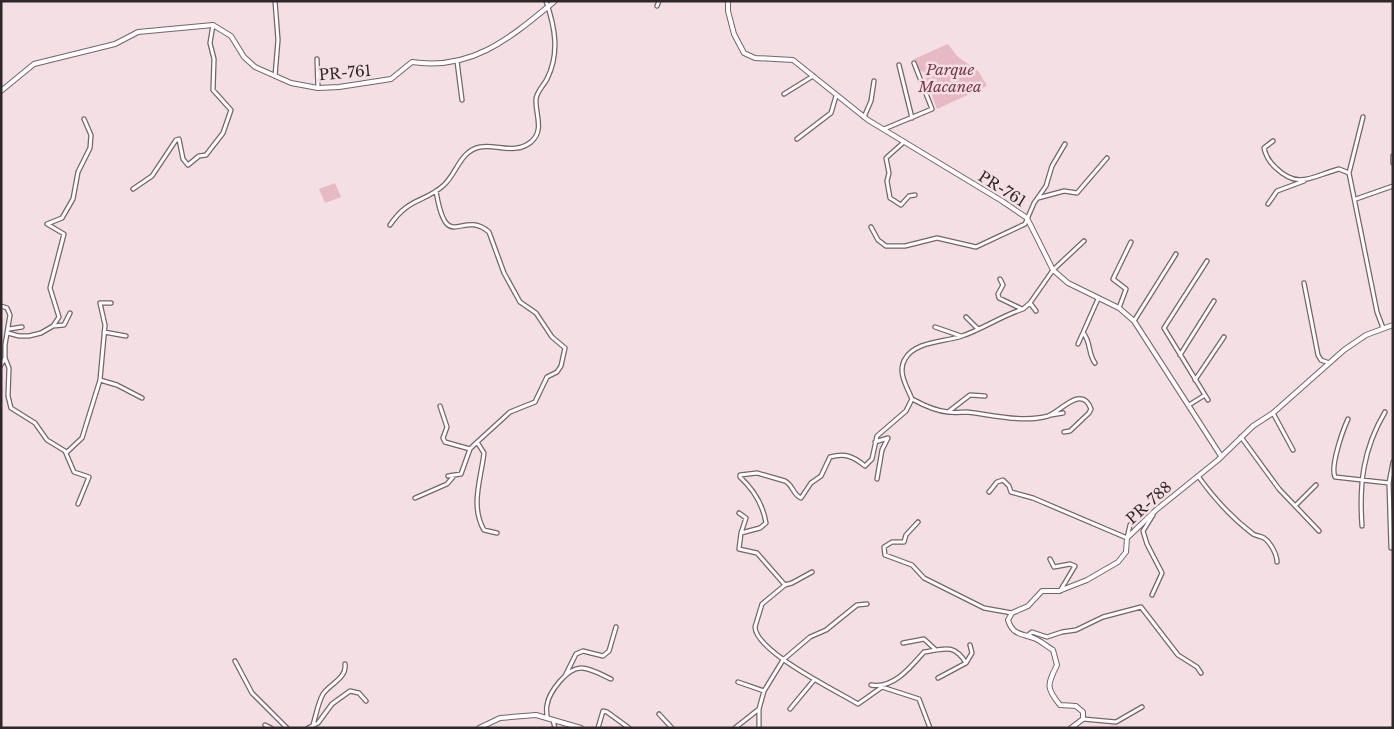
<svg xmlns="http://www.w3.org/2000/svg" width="1394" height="729" viewBox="0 0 1394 729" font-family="'Libre Baskerville',serif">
  <rect width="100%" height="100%" fill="#f3dfe4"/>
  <path fill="#e7b9c5" d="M948,44L957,56L979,72L987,86L937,109L923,71L919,72L914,59Z
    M335,183L341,197L325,203L319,189Z"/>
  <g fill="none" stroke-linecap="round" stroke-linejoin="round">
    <defs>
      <path id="minor" d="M657,6L659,1
        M317,59L318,88
        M457,61L462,100
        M899,65L912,118
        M275,76L278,40L275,1
        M784,94L813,76
        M864,117L871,101L874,81
        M884,129L932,109L914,63
        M797,139L831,113L836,96
        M1273,141L1264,148C1266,157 1269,162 1276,168C1299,190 1312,176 1339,169L1349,173L1377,312L1383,328
        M904,142L886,158L889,173L887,181L890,198L901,205L909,196L915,195
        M1393,156V163
        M1349,173L1363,117
        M133,189L152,176L176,140L179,139L183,159L188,165L199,156L206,155L223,133L231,110L213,90L214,59L210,43L213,25
        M436,191C447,256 461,208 489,232L504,273L520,302L536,313L552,337L565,348L561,366L557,372L547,377L535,402L510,412L475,444L470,449L461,474L448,476
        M1038,198L1064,191L1077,193L1107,158
        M1356,199L1393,186
        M1268,204L1277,191L1304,181
        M390,225C409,197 424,203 444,185C457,173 460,151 480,147C497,144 515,155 531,142C545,130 535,114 536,99C537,91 544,85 547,79C560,53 555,27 546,1
        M871,227L878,240L886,246H905L937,238L976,247L1025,224L1034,203L1046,186L1052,166L1065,144
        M1207,261L1164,328L1208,400
        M1000,279L1003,285L998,294L999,298L1022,309
        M1304,283L1318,355L1321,360L1329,363
        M1030,303L1036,311
        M1,306L7,308L10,315L5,345V358L9,368L8,396L11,408L35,423L47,440L65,451L74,472L89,477L78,504
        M1119,308L1126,289L1113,279L1131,242
        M966,317L978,329
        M1134,321L1176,254
        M53,326L59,317L50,288L64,234L47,224L62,218L73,199L78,172L90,148L91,135L84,119
        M935,327L961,336
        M9,329L22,327
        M104,332L126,336
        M8,333L19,336H29L41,333L53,326L64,325L70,313
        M1084,334C1091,343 1088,354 1095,363
        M1078,344L1098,299
        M1180,355L1214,301
        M1,365L5,358
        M100,380L117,385L142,398
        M1195,380L1224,337
        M912,399C923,405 936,411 948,412C955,413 961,412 967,412C993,415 1022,423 1048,416C1060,412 1082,384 1091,409L1089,413L1070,431L1064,432
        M1189,405L1205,395
        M440,406L447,427L443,438L445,442L470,449
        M948,412L970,395L985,396
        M1273,413L1293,450
        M1051,415L1063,413
        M1348,419C1343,430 1330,466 1335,477L1389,483
        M1241,437L1279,489L1319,531
        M477,442L484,453C481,479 470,506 484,530L497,533
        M875,442L888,438L882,450L877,479
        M66,453L82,438L100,380L105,325L100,303H111
        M1198,476C1213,497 1232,518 1253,534C1256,536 1261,536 1264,538C1270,542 1277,554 1277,562
        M989,492L997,482L1003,480L1009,486L1011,492L1033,498L1127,538L1130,525L1134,521L1132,519
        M415,498L447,484L453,477
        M1295,506L1316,485
        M739,513L746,518L741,533
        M918,522L906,535L904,542H892L884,547L885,555L912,565L924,578L984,608L1012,613
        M1362,526C1359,484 1363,449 1385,412
        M1391,548L1389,483L1393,462
        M1050,559L1054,567L1070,564L1075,566L1060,591
        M785,585L792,583L812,572
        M1152,595L1162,573L1147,544L1143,531L1153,515
        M1027,636L1032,632L1047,637L1062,632L1076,630L1103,617L1141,607L1178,655L1197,667L1201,673
        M903,643L924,639L936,650
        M235,661L252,693L287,728
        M565,676L576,654L583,651L603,656L609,651L616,627
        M938,678L966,663L972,653L970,645
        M738,682L764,691
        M871,685C893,689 910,668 924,652C944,649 954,643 966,663
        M790,709L814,680
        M659,714L672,728
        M547,717C547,713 546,709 547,705C549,692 567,668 581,668C591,668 602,675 611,679
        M1083,719L1116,722L1142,707
        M553,720L555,728
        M265,725L271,728
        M313,725C316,715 318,703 323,694C330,684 347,678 345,664
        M308,728L318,723L332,704L350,691L359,693L366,701
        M598,728L603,711L607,712L629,728
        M735,728L759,709L764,691L783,660L810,637L826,630L857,605L867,604
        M759,728V709
        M930,728L919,699L882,687L858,704C837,691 756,652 755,627L762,604L785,585L757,553L739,549L741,533L760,528L766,523C763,505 753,489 740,477V475L757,473L785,481C793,485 793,495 801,498L811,483L821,476L830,457C845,453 853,456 865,466L872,459L877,436L906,411L912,399C907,387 897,372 905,359C915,341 945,342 962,336C983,329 1001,316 1023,309L1030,303L1053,270L1084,241"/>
      <path id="tertiary" d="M728,1V11L734,34L744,53L755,58L793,60L868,120L1002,201L1027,218L1053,270L1068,283L1119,308L1134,321L1221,456
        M1,91L34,64L115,44L138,32L213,25L231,36L244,57L255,67L291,83L318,88L339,87L391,79L412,62C473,71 511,37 555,1
        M479,728L500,718L536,715L581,728
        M1071,728L1083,719V712L1076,706L1060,705C1046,688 1047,685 1057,665L1053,650C1048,647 1042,642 1036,639C1022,633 1013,636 1008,620L1012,613L1028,606L1042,591H1059L1087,580L1118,562L1126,552L1127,538L1156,510L1218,460L1253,426L1273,413L1344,350L1366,335L1393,325"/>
    </defs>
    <use href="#minor" stroke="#766468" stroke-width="5.5"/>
    <use href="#tertiary" stroke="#766468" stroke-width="6"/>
    <use href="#minor" stroke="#fff" stroke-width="3"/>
    <use href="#tertiary" stroke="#fff" stroke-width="4"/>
  </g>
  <g text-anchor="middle" stroke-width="5" stroke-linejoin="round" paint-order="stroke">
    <g font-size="15" font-style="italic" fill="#79374c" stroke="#f3dfe4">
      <text x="950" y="75">Parque<tspan x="950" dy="17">Macanea</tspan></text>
    </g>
    <g font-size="15" fill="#2f2729" stroke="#f3dfe4">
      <text transform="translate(345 73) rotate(-5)" y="5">PR-761</text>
      <text transform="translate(1002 189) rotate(32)" y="5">PR-761</text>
      <text transform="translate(1149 503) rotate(-42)" y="5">PR-788</text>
    </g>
  </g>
  <rect width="1394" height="729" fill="none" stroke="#2f2729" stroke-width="5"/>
</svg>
